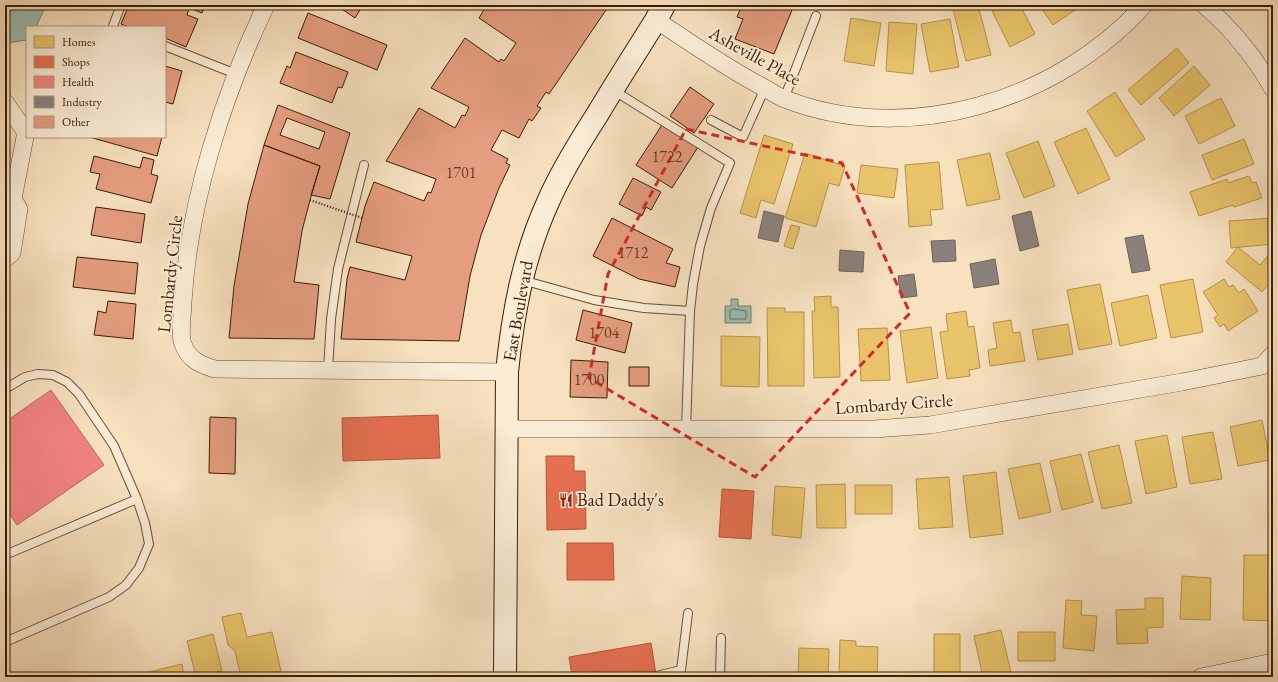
<svg xmlns="http://www.w3.org/2000/svg" width="1278" height="682" viewBox="0 0 1278 682" font-family="'EB Garamond',serif">
  <rect width="100%" height="100%" fill="#f7e1bf"/>
  <filter id="stains"><feTurbulence type="fractalNoise" baseFrequency=".005" numOctaves="4"/><feColorMatrix values="0 0 0 0 .2 0 0 0 0 .09 0 0 0 0 .02 0 0 0 .5 -.17"/></filter>
  <radialGradient id="worn" r=".72"><stop offset=".6" stop-color="#630" stop-opacity="0"/><stop offset="1" stop-color="#630" stop-opacity=".3"/></radialGradient>
  <path fill="#9dbdb3" stroke="#767d6c" d="M5,5H46L36,27H27V40L5,43Z
    M731,299H738V306H751V323H725V306H731Z"/>
  <path fill="#e9c46a" stroke="#b5924b" d="M952,5H978L991,55L966,61Z
    M1003,5H1020L1035,34L1010,47L992,11Z
    M1039,5H1072L1075,10L1053,25Z
    M851,18L881,23L874,66L844,61Z
    M950,19L959,67L930,72L921,24Z
    M889,22L917,24L913,74L886,71Z
    M1177,48L1189,63L1141,105L1128,90Z
    M1194,66L1210,85L1174,116L1159,98Z
    M1115,92L1145,139L1116,157L1087,111Z
    M1221,98L1235,126L1199,144L1185,116Z
    M1086,128L1110,179L1078,194L1054,142Z
    M764,135L793,144L774,204L761,200L756,218L740,213Z
    M1244,139L1254,164L1212,180L1202,155Z
    M1038,141L1055,186L1024,198L1006,153Z
    M805,153L845,166L839,186L829,183L816,227L785,218Z
    M990,153L1000,199L967,206L957,160Z
    M939,162L943,209L930,210L932,225L909,227L905,165Z
    M861,165L898,169L894,198L857,193Z
    M1249,176L1252,183L1256,182L1262,198L1234,207L1233,205L1199,216L1190,192L1227,179L1228,183Z
    M1272,218L1273,244L1231,248L1229,221Z
    M791,225L800,227L793,249L784,246Z
    M1238,247L1260,265L1272,251L1273,252V279L1262,292L1226,262Z
    M1193,279L1203,332L1171,338L1160,285Z
    M1224,279L1229,287L1233,285L1239,293L1244,289L1258,311L1228,331L1224,324L1220,327L1214,318L1218,315L1203,292Z
    M1100,284L1112,344L1079,350L1067,290Z
    M1148,295L1157,338L1120,346L1111,303Z
    M831,296V307H838L840,377L814,378L812,311H815L814,297Z
    M767,308H785V312H804V386H768Z
    M966,311L968,327L974,326L980,368L969,370L970,376L947,379L940,332L948,331L946,314Z
    M1011,320L1013,333L1020,332L1025,361L990,366L988,350L997,348L993,323Z
    M1068,324L1073,354L1038,360L1032,330Z
    M931,327L938,378L907,383L900,331Z
    M887,328L890,380L861,381L858,329Z
    M721,336L760,337L759,387L721,386Z
    M1262,420L1270,460L1238,466L1230,427Z
    M1213,432L1222,479L1190,484L1182,437Z
    M1167,435L1177,487L1146,494L1135,441Z
    M1119,445L1132,503L1102,509L1088,452Z
    M1081,454L1093,502L1062,510L1050,461Z
    M1040,463L1051,512L1019,519L1008,469Z
    M996,472L1003,534L970,538L963,476Z
    M949,477L953,527L919,529L916,479Z
    M845,484L846,528H817L816,485Z
    M855,485H892V514H855Z
    M775,486L805,488L801,538L772,535Z
    M1244,555H1273V621L1243,620Z
    M1182,576L1211,578L1210,620L1180,619Z
    M1145,598H1163V627L1147,628L1148,643L1117,644L1116,610L1145,609Z
    M1066,600L1082,601L1081,615L1097,616L1094,651L1063,648Z
    M241,613L247,637L272,632L281,671L253,677H241L235,651L228,645L222,617Z
    M1001,630L1012,677H983L974,636Z
    M1018,632H1055V661H1018Z
    M213,634L222,671L196,677L187,641Z
    M934,634H960V677H934Z
    M840,640L856,641V646L878,647L877,677H839Z
    M799,648L829,649L828,677H798Z
    M182,664L184,677H151L149,672Z"/>
  <path fill="#e76f51" stroke="#b35739" d="M438,415L440,458L343,461L342,418Z
    M546,456H574V471H585L586,529L547,530Z
    M722,489L754,491L751,539L719,537Z
    M567,543H613L614,580H567Z
    M651,643L656,674L637,677H572L569,657Z"/>
  <path fill="#f28482" stroke="#bb655c" d="M51,390L104,465L17,525L5,507V422Z"/>
  <path fill="#8a817c" stroke="#726357" d="M764,211L784,216L778,242L758,238Z
    M1031,211L1039,246L1020,251L1012,216Z
    M1143,235L1150,270L1132,273L1125,238Z
    M955,240L956,261L933,262L931,241Z
    M840,250L864,252L863,272L839,271Z
    M995,259L999,284L974,288L970,264Z
    M914,274L917,296L901,298L898,276Z"/>
  <g fill="none" stroke-linecap="round" stroke-linejoin="round">
    <path stroke="#6c6e5a" stroke-width="1" d="M734,309L746,311V319H730V311Z"/>
  </g>
  <path fill="#e59d80" stroke="#3b1e02" fill-rule="evenodd" d="M129,5H205L202,13L189,8L187,15L198,19L186,47L165,38V27H128L121,24Z
    M336,5H363L355,18Z
    M487,5H605L608,7L549,94L546,92L537,106L541,108L532,121L529,119L519,138L502,130L491,150L508,159L506,163L510,165L499,188L481,235L470,276L459,341L341,339L347,279L350,267L405,280L412,256L356,242L365,206L374,182L424,201L428,192L431,193L436,179L386,161L419,108L455,128L462,115L465,116L469,107L431,88L465,38L499,62L501,59L504,61L516,43L479,18Z
    M742,5H780L792,10L774,54L735,39L743,19L737,17Z
    M308,13L387,45L377,70L298,38Z
    M296,52L348,72L342,88L338,87L332,103L280,83L287,66L290,68Z
    M165,66L182,71L173,104L165,102Z
    M690,87L714,104L694,133L670,116Z
    M278,105L350,133L330,199L311,195L320,166L264,145ZM287,118L325,132L319,149L280,135Z
    M662,125L698,147L672,188L636,165Z
    M89,137H162L157,156Z
    M264,145L320,166L310,200L302,231L294,282L319,285L314,339L229,338L234,286L248,204Z
    M94,156L140,168L143,157L154,160L151,174L158,176L151,203L96,189L100,174L90,172Z
    M633,178L661,192L651,210L646,207L642,216L619,204Z
    M96,207L145,214L141,243L91,235Z
    M612,218L673,249L666,263L680,267L675,287L639,279L593,256Z
    M77,257L138,263L135,294L73,287Z
    M108,301L136,304L133,339L94,335L98,311L106,313Z
    M583,310L632,323L625,353L576,340Z
    M571,360L608,362L607,398L570,397Z
    M629,367H649V386H629Z
    M210,417L236,418L235,474L209,473Z"/>
  <g fill="none" stroke-linecap="round" stroke-linejoin="round">
    <defs>
      <path id="lane" d="M114,27L113,26L121,5
        M165,46L236,74
        M613,90L730,163L711,208L700,246L693,284L690,311L686,429
        M784,99L816,16
        M711,120L743,137L765,88
        M522,280L594,300L644,308L690,311
        M328,371L331,319L338,269L364,165
        M5,389L25,377L38,374L53,375L67,382L79,394L114,446L137,499L5,555
        M5,642L109,597L126,585L139,568L149,544L145,523L137,499
        M652,677L681,670L688,613
        M720,677L721,638"/>
      <path id="street" d="M266,5C223,96 189,201 183,302C183,313 179,334 183,344C188,359 200,365 215,369L507,372
        M1204,5C1232,29 1255,57 1273,89
        M656,20C691,43 725,67 761,86C769,90 777,96 785,99C907,147 1058,101 1144,5
        M5,102L25,131V137L13,199L5,207
        M5,259L12,253L19,209L13,199
        M507,429H874L930,425L1182,382L1262,366L1273,354
        M1201,677L1273,662"/>
      <path id="secondary" d="M505,677L507,372C513,313 523,257 548,202C561,172 579,143 597,115C616,83 636,52 656,20L664,5"/>
    </defs>
    <use href="#lane" stroke="#6a4f31" stroke-width="10"/>
    <use href="#street" stroke="#6a4f31" stroke-width="18"/>
    <use href="#secondary" stroke="#3b1e02" stroke-width="24"/>
    <use href="#lane" stroke="#faecd5" stroke-width="8"/>
    <use href="#street" stroke="#faecd5" stroke-width="17"/>
    <use href="#secondary" stroke="#faecd5" stroke-width="22"/>
    <path stroke="#3b1e02" stroke-width="2.5" stroke-dasharray="1 2" stroke-linecap="butt" d="M310,200L362,218"/>
  </g>
  <path fill="none" stroke="#d62828" stroke-width="3" stroke-dasharray="8 5" stroke-linejoin="round" d="M686,129L842,163L910,313L755,477L589,378L608,274Z"/>
  <defs>
    <symbol id="restaurant-bare" viewBox="-9 -9 18 18"><path d="M-5-6h1v4h1v-4h1v4h1v-4h1v5L-1.5 .5V6h-2V.5L-5-1ZM5-6V6H3V1.5H1.5Q1.5-4 5-6Z" fill="#8f2418" stroke="#faecd5" stroke-width="2.5" paint-order="stroke"/></symbol>
  </defs>
  <g fill-rule="evenodd">
    <use href="#restaurant-bare" x="556" y="490" width="20" height="20"/>
  </g>
  <g text-anchor="middle" stroke-width="4" stroke-linejoin="round" paint-order="stroke">
    <g font-size="16" fill="#663e22">
      <text x="667" y="162">1722</text>
      <text x="461" y="178">1701</text>
      <text x="633" y="258">1712</text>
      <text x="604" y="338">1704</text>
      <text x="589" y="385">1700</text>
    </g>
    <g font-size="18" fill="#3b1e02" stroke="#faecd5">
      <text transform="translate(755 56) rotate(29)" y="6">Asheville Place</text>
      <text transform="translate(170 274) rotate(-84)" y="6">Lombardy Circle</text>
      <text transform="translate(518 311) rotate(-80)" y="6">East Boulevard</text>
      <text transform="translate(894 404) rotate(-4)" y="6">Lombardy Circle</text>
    </g>
    <g font-size="18" fill="#3b1e02" stroke="#faecd5" text-anchor="start">
      <text x="577" y="506">Bad Daddy's</text>
    </g>
  </g>
  <rect width="1278" height="682" fill="none" stroke="#f7e1bf" stroke-width="20"/>
  <rect x="6" y="6" width="1266" height="670" fill="none" stroke="#3b1e02" stroke-width="2"/>
  <rect x="10" y="10" width="1258" height="662" fill="none" stroke="#3b1e02"/>
  <rect x="26" y="26" width="140" height="112" fill="#faecd5" stroke="#ae9a81"/>
  <rect x="34" y="36" width="20" height="12" fill="#e9c46a" stroke="#ae9a81"/>
  <text x="62" y="46" font-size="12" fill="#3b1e02">Homes</text>
  <rect x="34" y="56" width="20" height="12" fill="#e76f51" stroke="#ae9a81"/>
  <text x="62" y="66" font-size="12" fill="#3b1e02">Shops</text>
  <rect x="34" y="76" width="20" height="12" fill="#f28482" stroke="#ae9a81"/>
  <text x="62" y="86" font-size="12" fill="#3b1e02">Health</text>
  <rect x="34" y="96" width="20" height="12" fill="#8a817c" stroke="#ae9a81"/>
  <text x="62" y="106" font-size="12" fill="#3b1e02">Industry</text>
  <rect x="34" y="116" width="20" height="12" fill="#e59d80" stroke="#ae9a81"/>
  <text x="62" y="126" font-size="12" fill="#3b1e02">Other</text>
  <rect width="100%" height="100%" filter="url(#stains)"/>
  <rect width="100%" height="100%" fill="url(#worn)"/>
</svg>
